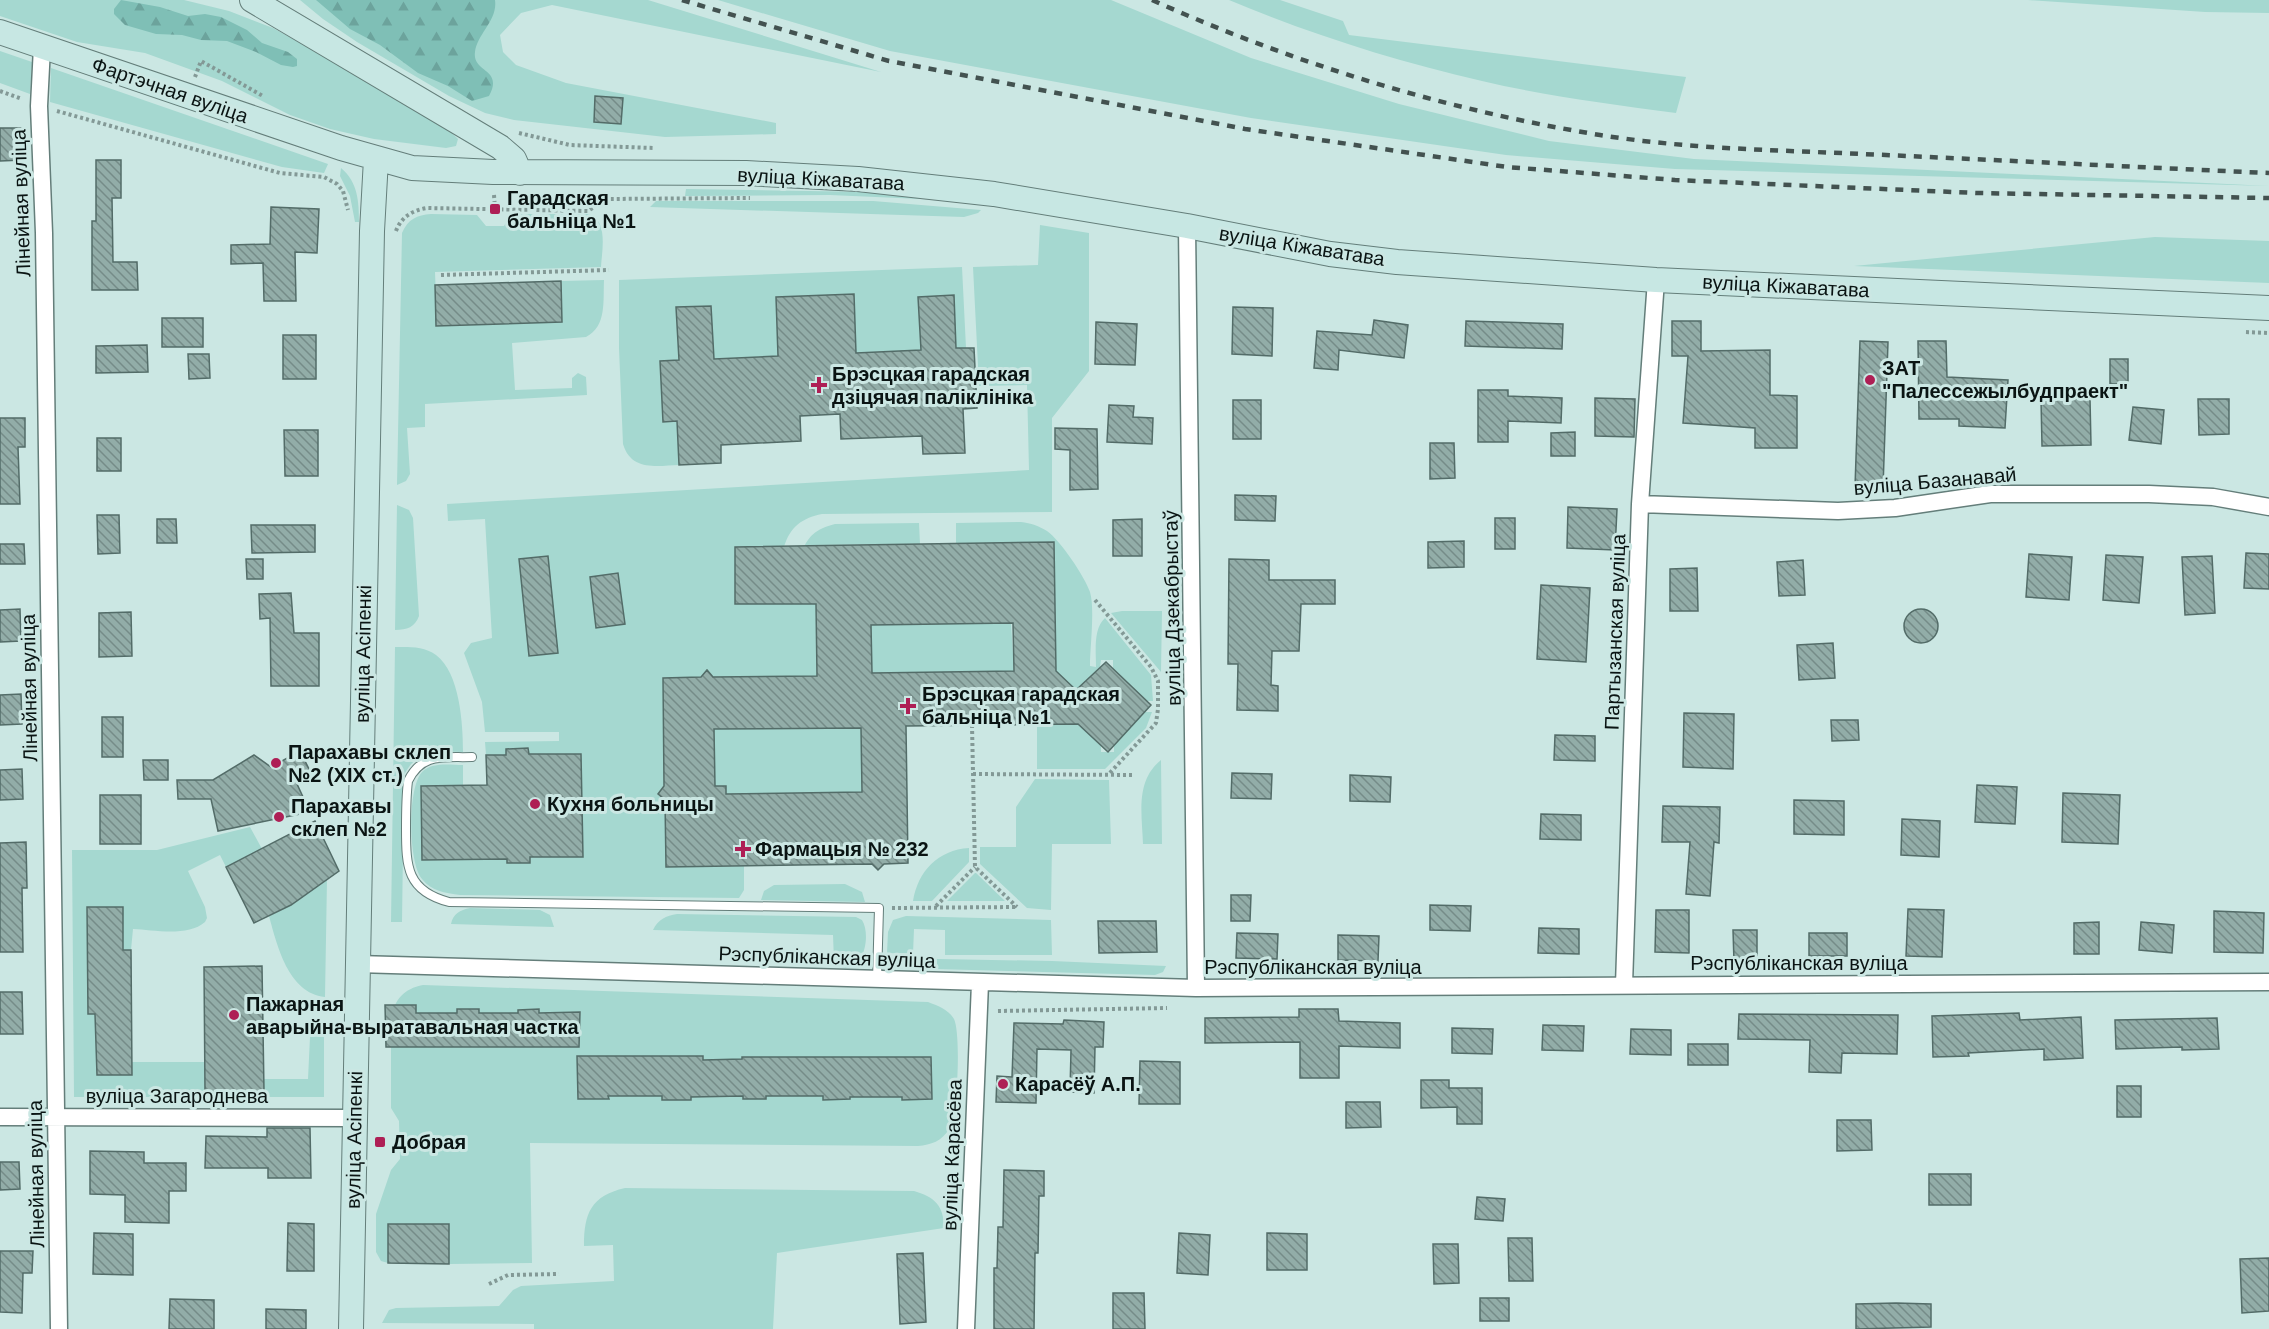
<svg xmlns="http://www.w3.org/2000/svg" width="2269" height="1329" viewBox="0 0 2269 1329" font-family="Helvetica,sans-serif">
  <defs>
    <pattern id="forest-firs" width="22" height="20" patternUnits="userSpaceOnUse" patternTransform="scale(1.5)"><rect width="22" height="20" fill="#7fbfb6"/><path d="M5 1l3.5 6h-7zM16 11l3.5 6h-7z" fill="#6ca39c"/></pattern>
    <pattern id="building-back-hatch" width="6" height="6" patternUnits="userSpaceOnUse" patternTransform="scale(1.5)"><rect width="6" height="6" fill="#92ada8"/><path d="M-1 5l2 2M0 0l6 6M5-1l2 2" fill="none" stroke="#758c88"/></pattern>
  </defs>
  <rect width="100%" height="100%" fill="#cbe7e3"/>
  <path fill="#a5d8d0" d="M0,0H184L229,11L273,28L295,40L451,132L458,139L456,146L446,148L374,139L330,129L290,115L222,81L145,53L77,42L0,16Z
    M300,0H648L881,72L552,5L521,13L500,35L503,52L516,65L566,83L776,123V134L665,137L514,120L485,113L449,96L357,42L323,19Z
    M718,0H1111L1251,58L1399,104L1549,141L1694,159L2269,186L1675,169L1506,155L1251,118L890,51Z
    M1229,0H1280L1343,21L1349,35L1686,77L1676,113C1611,104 1546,96 1482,81C1395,61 1310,34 1229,0Z
    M2028,0H2269V13L2205,12Z
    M0,51L32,62L30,94L0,83Z
    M51,68L328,164L324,173L282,167L50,102Z
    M341,168C358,182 359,202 359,222H355L350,196L340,176Z
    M686,189L872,192L944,200L830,195L685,196Z
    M656,201H873L981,210L978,213L964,217L650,207Z
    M431,214L477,215L486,226H504L511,214H590C608,222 602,250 601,267L435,272L437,326L562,322L561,281L604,280C603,301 607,326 586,337L512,343L515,390L572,388V378L578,373L586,377L587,395L425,404V427L407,428L410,474L406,481L397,485L402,233C408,219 417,215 431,214Z
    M1040,225L1089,233V371L1052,418V512L822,514C802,518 790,527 784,547H735V604H816L817,676L713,677L707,671L701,677L663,678L664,786L658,794L665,800L666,867L744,866V890L739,898L460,895C445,893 431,891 422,879C408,863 407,785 423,771C433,762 450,765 463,765V785L421,786L423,860L583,856L581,754H529L528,749H506V755H486L485,742L559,741V732H485L482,702L464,653L471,643L492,638L485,519L448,521L447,504L1029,470L1027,385L979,386L973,267L1038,265Z
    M2155,237L2269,241V283L1854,266Z
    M962,267L966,348H956L953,295L919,297L921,350L856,353L854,294L776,297L778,356L717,359H714L711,306L677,307L679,360L663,422L677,421L679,465C656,466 631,471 623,444L619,348V280Z
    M397,505L409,510L413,518L419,616C415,627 407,630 395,630Z
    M1021,522C1031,523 1039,526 1047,531C1060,540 1085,577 1090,592C1095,609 1090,647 1090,666L1096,667C1096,651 1093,629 1105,618L1151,675L1153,701H1146L1113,669V660H1101L1100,667L1066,699L1056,671L1054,542L956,544V523Z
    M919,523L920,544L815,545V577L801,555C807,536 816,529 835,524Z
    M1122,611H1162L1161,672L1111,613Z
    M1011,623L1014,671L872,673L871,625Z
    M395,647C409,647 424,646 436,655C460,673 463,724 463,752C436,752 418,748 404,775L402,922H391Z
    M1065,711L1101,745V752H1114V745L1144,712H1152L1146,728L1105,769H1037V724Z
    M861,728L863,792L726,794L715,786L714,729Z
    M1161,760L1162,844H1143C1142,814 1135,781 1161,760Z
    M1035,779L1109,780L1111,844H1052L1051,910L1027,908L980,864V847H1016V807Z
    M250,827L262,849L226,867L220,855L188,871L205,907L207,918L205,922C188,937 154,930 133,929L131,950H88V1014H95L97,1075H132V1062H205L206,1092L263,1091L264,1079H308L310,1037L316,1026L324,1023V1097H74L72,850H157Z
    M969,848V862L932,901H913C918,871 938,850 969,848Z
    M975,873H976L1005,901H947Z
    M327,879L325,997C288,993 277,945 269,916L291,905Z
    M845,884L862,892L865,902L761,900L764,891L774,885Z
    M470,908L540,910L550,915L554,927L451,924C453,914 460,910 470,908Z
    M677,914L856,917L862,920C872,936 863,979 836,965L834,961L833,935L653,930C658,919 666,916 677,914Z
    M906,916L1051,920L1052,955H945V930L914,929L913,954L887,953L888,932L893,920Z
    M886,958L1052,961L1166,966L1163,972L1155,975L897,968L889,966Z
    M423,985L928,1002C938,1006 948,1009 954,1019C961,1033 958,1116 949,1129C942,1141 931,1145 918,1146L530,1143L532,1263L449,1264V1224H388V1263L381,1261L376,1252V1214L391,1170L400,1159L399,1121L391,1108V1020C394,1000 403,989 423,985Z
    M625,1188L914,1191C935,1197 944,1206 944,1228L777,1253L773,1329H534V1324L382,1323L389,1310L396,1308L499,1306L513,1290L521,1286L614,1281L613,1245L584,1246C584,1213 591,1196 625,1188Z"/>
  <path fill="url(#forest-firs)" d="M121,0L160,7L188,16L205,14L221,17L247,30L262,43L288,52L297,59V66L293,67L281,65L256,52L227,41L201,40L182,35L156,34L125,25L114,14V9Z
    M316,0H495C498,20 477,34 475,52C472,73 504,68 489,96L472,101L448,86L418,73L380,45L350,29Z"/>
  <path fill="url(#building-back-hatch)" stroke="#536c68" stroke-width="1.5" fill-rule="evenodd" d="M595,96L623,98L621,124L594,122Z
    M0,128H21L22,160L0,161Z
    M96,160H121V198H112L113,262H137L138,290H92V221H96Z
    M271,207L319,209L317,253L295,252L296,301H264L263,263L231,264V245L270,244Z
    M561,281L562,322L436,326L435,285Z
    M854,294L856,353L921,350L918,297L954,295L956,348H974L977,408L963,409L965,453L923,454L922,436L841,439L840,414L800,416L801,441L721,445V463L679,465L677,421L663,422L660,361L679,360L676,307L711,306L714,359L778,356L776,297Z
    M1233,307L1273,308L1272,356L1232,354Z
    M162,318H203V347H162Z
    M1374,320L1408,325L1404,358L1339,350L1338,370L1314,368L1317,331L1372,335Z
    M1466,321L1563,324L1562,349L1465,346Z
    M1672,321H1701V351L1770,350V395L1797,396V448H1755V428L1683,423L1688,356H1672Z
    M1096,322L1137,324L1135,365L1095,364Z
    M283,335H316V379H283Z
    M1860,341L1888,342L1883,488L1855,487Z
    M1918,341H1946L1947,377L2008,380L2005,428L1959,426V419H1919Z
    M147,345L148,372L96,373V346Z
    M188,354H209L210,378L189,379Z
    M2110,359H2128V384H2110Z
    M1478,390H1508V396L1562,398L1561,423L1508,421V442H1478Z
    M1595,398L1635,399L1634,437L1595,436Z
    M2090,399L2091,445L2042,446L2041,400Z
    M2198,399H2229V434L2199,435Z
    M1233,400H1261V439H1233Z
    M1109,405L1134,406L1133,417L1153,418L1152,444L1107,442Z
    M2133,407L2164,410L2161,444L2129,440Z
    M0,418H25V447H18L20,504H0Z
    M1055,428L1097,429L1098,489L1070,490V450L1055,449Z
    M284,430H318V476H285Z
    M1575,432V456H1551V433Z
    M97,438H121V471H97Z
    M1430,443H1454L1455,478L1430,479Z
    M1235,495L1276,496L1275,521L1235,520Z
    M1568,507L1617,509L1615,550L1567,548Z
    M97,515H119L120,553L98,554Z
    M1495,518H1515V549H1495Z
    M157,519H176L177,543H157Z
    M1142,519V556H1113V520Z
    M251,525H315V552L252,553Z
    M1464,541V567L1428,568V542Z
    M1054,542L1056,671L1076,690L1106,662L1151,705L1108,752L1078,724L906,726L908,863L884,864L878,870L872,864L666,867L665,800L658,794L664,786L663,678L701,677L707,670L713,677L817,676L816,604H735V547ZM1013,623L1014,671L872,673L871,625ZM861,728L862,792L726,794V786H715L714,729Z
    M0,544H24L25,564H0Z
    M2246,553L2269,554V589L2244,588Z
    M2029,554L2072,557L2069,600L2026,597Z
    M2106,555L2143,557L2139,603L2103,600Z
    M548,556L558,653L529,656L519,559Z
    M2212,556L2215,613L2185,615L2182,557Z
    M246,559H263V579H247Z
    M1229,559L1269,560V580H1335V604H1301L1299,651H1272L1271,685L1278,686V711L1237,710L1238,664H1228Z
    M1803,560L1805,595L1779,596L1777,562Z
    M1697,568L1698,611H1670V569Z
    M618,573L625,624L596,628L590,577Z
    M1541,585L1590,588L1586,662L1537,659Z
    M291,593L294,633H319V686H271L270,618L260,619L259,594Z
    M1904 626a17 17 0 1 1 34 0a17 17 0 1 1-34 0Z
    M20,609L21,641L0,642V610Z
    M131,612L132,656L99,657V613Z
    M1833,643L1835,678L1799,680L1797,645Z
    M21,694L22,724L0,725V695Z
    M1684,713L1734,714L1733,769L1683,767Z
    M102,717H123V757H102Z
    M1831,720H1858L1859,740L1832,741Z
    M1555,735L1595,736V761L1554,760Z
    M528,748L529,754H581L583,857H530V863H507V859L422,860L421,786L487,785L486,755H506V749Z
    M300,751L312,775L297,784L310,812L218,831L211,799H178L177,780H213L254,755L271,767Z
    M143,760H168V780H144Z
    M22,769L23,799L0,800V770Z
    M1232,773L1272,774L1271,799L1231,798Z
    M1350,775L1391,777L1390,802L1350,801Z
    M1977,785L2017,787L2015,824L1975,822Z
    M2063,793L2120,795L2118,844L2062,842Z
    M100,795H141V844H100Z
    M1794,800L1844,801V835L1794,834Z
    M1663,806L1720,807L1719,843L1714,842L1710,896L1686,894L1690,842H1662Z
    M1541,814L1581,815V840L1540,839Z
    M1902,819L1940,821L1939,857L1901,855Z
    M315,821L339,871L291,905L254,923L226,867Z
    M26,842L27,888H22L23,952H0V843Z
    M1231,895H1251L1250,921H1231Z
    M1430,905L1471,906L1470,931L1430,930Z
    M87,907H123V950H131L132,1075H97L95,1014H88Z
    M1908,909L1944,910L1942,957L1906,956Z
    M1656,910H1689V953L1655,952Z
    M2214,911L2264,913L2263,953L2214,952Z
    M1098,921H1156L1157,952L1099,953Z
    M2099,922V954H2074V923Z
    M2141,922L2174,925L2172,953L2139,950Z
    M1539,928L1579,929V954L1538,953Z
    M1733,930H1757V962H1734Z
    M1237,933L1278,934L1277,959L1236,958Z
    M1809,933H1847V956H1809Z
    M1338,935L1379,936L1378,961L1338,960Z
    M262,966L264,1091L205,1092L204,967Z
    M0,992H22L23,1034H0Z
    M385,1005H416V1013H457V1009H479V1013H518V1010L539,1009V1013L580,1012L579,1047H386Z
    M1299,1009H1338L1339,1021L1400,1023V1048L1339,1046V1078H1300V1042L1205,1043V1018L1299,1017Z
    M2019,1013L2020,1020L2081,1017L2083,1058L2044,1060V1049L1968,1053L1969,1056L1933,1057L1932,1016Z
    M1739,1014L1898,1015L1897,1054L1842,1053L1841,1073L1809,1072L1810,1040L1738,1039Z
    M2217,1018L2219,1049L2182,1050V1047L2116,1049L2115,1020Z
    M1064,1020L1104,1022L1103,1047H1095L1094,1093L1070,1092L1071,1050L1037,1049L1036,1103L996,1102L997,1076L1012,1077L1014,1023L1063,1024Z
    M1543,1025L1584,1026L1583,1051L1542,1050Z
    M1452,1028L1493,1029L1492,1054L1452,1053Z
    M1631,1029L1671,1030V1055L1630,1054Z
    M1688,1044H1728V1065H1688Z
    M577,1056H703V1060L742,1059V1057H931L932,1099L902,1100V1097H850V1099L823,1100V1096H766V1099H743V1096L691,1097V1100H662V1096H608L609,1099H578Z
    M1140,1061L1180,1062V1104H1139Z
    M1421,1080H1449V1088H1482V1124H1457V1107L1421,1108Z
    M2117,1086H2141V1117H2117Z
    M1346,1102H1380L1381,1127L1346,1128Z
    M1837,1120H1871L1872,1150L1837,1151Z
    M267,1128H310L311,1178H268V1168H205L206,1136L267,1137Z
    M90,1151L144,1152V1163H186V1191H169V1223L125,1222V1195L90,1194Z
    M0,1162H19L20,1189L0,1190Z
    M1004,1170L1044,1171V1196H1039L1038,1253H1035L1034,1329H994V1268H997L998,1227H1003Z
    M1929,1174H1971V1205H1929Z
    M1477,1197L1505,1199L1503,1221L1475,1219Z
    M288,1223L314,1224V1271H287Z
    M388,1224H449V1264L388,1263Z
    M94,1233L133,1234V1275L93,1274Z
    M1179,1233L1210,1235L1208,1275L1177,1273Z
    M1267,1233L1307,1234V1270H1267Z
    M1508,1238H1532L1533,1281H1509Z
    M1433,1244H1458L1459,1283L1434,1284Z
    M0,1251H33L32,1273H23L22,1313L0,1312Z
    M923,1253L926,1322L900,1324L897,1254Z
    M2269,1258V1311L2242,1313L2240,1259Z
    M1113,1293H1144L1145,1329H1113Z
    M1480,1298H1509V1321H1480Z
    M170,1299L214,1300V1329H169Z
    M1896,1303L1931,1304V1327L1856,1329V1304Z
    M266,1309L306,1310V1329H266Z"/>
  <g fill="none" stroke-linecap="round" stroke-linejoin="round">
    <defs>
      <path id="lane" d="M472,757C444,758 422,752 408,781C406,797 406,813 406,829C406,867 407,891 449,902L879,908L877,980"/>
      <path id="street" d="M42,47L39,106L44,233L59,1329
        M1187,226L1196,988
        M1640,504L1838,511L1895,508L1990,494H2149L2213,497L2269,507
        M357,964L1196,988L2269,982
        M1624,985L1640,504L1656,280
        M0,1117L354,1118
        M966,1329L980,983"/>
      <path id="secondary" d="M252,0L500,147L514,159L520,173
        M0,32L341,148L412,168L493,172L746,173L858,179L994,194L1187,226L1330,254L1397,262L1656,280L2269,308
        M351,1329L372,231L376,159"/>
    </defs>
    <use href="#lane" stroke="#647e7a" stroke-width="10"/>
    <use href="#street" stroke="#647e7a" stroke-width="19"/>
    <use href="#secondary" stroke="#647e7a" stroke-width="26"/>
    <path stroke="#839996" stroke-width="4" stroke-dasharray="3 3" stroke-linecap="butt" d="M195,77L201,61L263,96
      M0,91L22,99
      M57,111L280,173L324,177L337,184L343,191L348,210
      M519,133L570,145L654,148
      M494,195L495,209
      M396,231C401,217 413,210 427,208L588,211L606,199L750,198
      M441,275L609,270
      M2246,332L2269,333
      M1095,600L1151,667L1158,681V709L1156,723L1108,775
      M972,725L975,867L1017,907
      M973,774L1135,775
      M936,906L975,867
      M892,908L1016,907
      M998,1011L1167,1008
      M489,1284L508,1275L559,1274"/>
    <use href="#lane" stroke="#fff" stroke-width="8"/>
    <use href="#street" stroke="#fff" stroke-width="16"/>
    <use href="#secondary" stroke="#c7e7e3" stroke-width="24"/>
    <path stroke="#435250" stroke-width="4.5" stroke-dasharray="8 8" stroke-linecap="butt" d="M682,0L889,61L1245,129L1507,167L1675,180L1976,193L2269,198
      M1152,0C1295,64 1446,110 1600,135C1687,149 1776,150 1863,154C1998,160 2134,167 2269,173"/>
  </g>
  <g fill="#ae1f55" stroke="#cbe7e3" stroke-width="2">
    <rect x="489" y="203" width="12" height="12" rx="3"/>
    <circle cx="1870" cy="380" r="6"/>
    <path d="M816 376h6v6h6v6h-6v6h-6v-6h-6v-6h6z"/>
    <path d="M905 697h6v6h6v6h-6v6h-6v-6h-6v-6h6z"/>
    <circle cx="276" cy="763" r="6"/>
    <circle cx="535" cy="804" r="6"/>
    <circle cx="279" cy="817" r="6"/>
    <path d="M740 840h6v6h6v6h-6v6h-6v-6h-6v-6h6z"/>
    <circle cx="234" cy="1015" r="6"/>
    <circle cx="1003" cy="1084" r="6"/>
    <rect x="374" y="1136" width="12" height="12" rx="3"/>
  </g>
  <g text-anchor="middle" stroke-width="6" stroke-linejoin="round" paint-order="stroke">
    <g font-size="20" fill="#0a1413" stroke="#cbe7e3">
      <text transform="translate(170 90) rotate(19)" y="7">Фартэчная вуліца</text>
      <text transform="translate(821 179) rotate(3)" y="7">вуліца Кіжаватава</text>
      <text transform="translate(21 203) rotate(-92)" y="7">Лінейная вуліца</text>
      <text transform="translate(1302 246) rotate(9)" y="7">вуліца Кіжаватава</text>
      <text transform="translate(1786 286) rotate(3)" y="7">вуліца Кіжаватава</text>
      <text transform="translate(1935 481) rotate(-5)" y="7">вуліца Базанавай</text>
      <text transform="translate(1172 608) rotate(-91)" y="7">вуліца Дзекабрыстаў</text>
      <text transform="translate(1615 632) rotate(-88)" y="7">Партызанская вуліца</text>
      <text transform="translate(363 654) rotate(-89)" y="7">вуліца Асіпенкі</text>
      <text transform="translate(29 688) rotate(-91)" y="7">Лінейная вуліца</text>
      <text transform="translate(827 957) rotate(2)" y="7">Рэспубліканская вуліца</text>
      <text x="1799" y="970">Рэспубліканская вуліца</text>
      <text x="1313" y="974">Рэспубліканская вуліца</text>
      <text x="177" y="1103">вуліца Загароднева</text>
      <text transform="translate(354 1140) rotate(-89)" y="7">вуліца Асіпенкі</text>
      <text transform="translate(952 1155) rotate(-88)" y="7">вуліца Карасёва</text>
      <text transform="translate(36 1174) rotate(-91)" y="7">Лінейная вуліца</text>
    </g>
    <g font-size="20" font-weight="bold" fill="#0a1413" stroke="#cbe7e3" text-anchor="start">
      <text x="507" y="205">Гарадская<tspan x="507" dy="23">бальніца №1</tspan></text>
      <text x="1882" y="375">ЗАТ<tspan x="1882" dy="23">"Палессежылбудпраект"</tspan></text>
      <text x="832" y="381">Брэсцкая гарадская<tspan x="832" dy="23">дзіцячая паліклініка</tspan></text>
      <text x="922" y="701">Брэсцкая гарадская<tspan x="922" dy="23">бальніца №1</tspan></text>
      <text x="288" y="759">Парахавы склеп<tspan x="288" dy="23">№2 (XIX ст.)</tspan></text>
      <text x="547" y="811">Кухня больницы</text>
      <text x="291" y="813">Парахавы<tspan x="291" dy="23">склеп №2</tspan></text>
      <text x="755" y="856">Фармацыя № 232</text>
      <text x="246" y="1011">Пажарная<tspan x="246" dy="23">аварыйна-выратавальная частка</tspan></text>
      <text x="1015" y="1091">Карасёў А.П.</text>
      <text x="392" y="1149">Добрая</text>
    </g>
  </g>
</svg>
